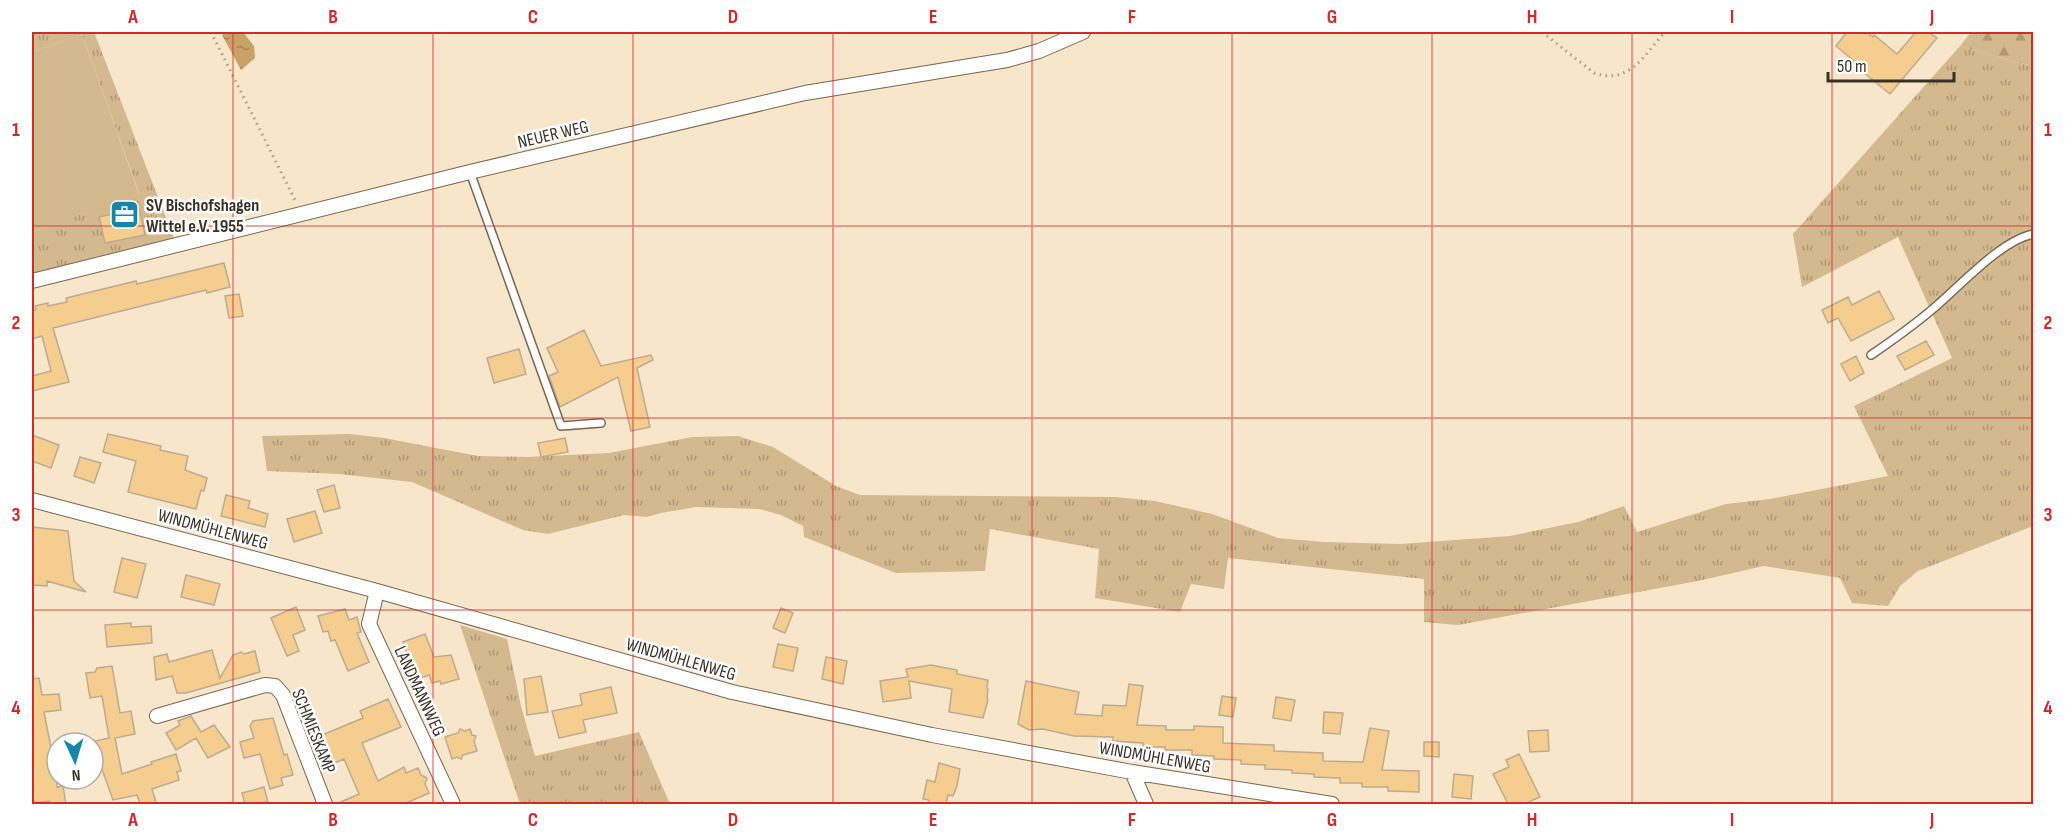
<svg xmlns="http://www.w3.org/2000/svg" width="2065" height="836" viewBox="0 0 2065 836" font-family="'Sofia Sans Condensed',sans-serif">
  <defs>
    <pattern id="grass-tufts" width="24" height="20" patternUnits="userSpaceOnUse" patternTransform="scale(1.5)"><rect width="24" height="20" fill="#d4b98f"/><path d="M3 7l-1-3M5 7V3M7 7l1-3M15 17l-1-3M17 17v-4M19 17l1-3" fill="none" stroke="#ad9775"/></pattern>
    <pattern id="forest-firs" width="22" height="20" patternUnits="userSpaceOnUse" patternTransform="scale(1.5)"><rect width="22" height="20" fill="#d4b98f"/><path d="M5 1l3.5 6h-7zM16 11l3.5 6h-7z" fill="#ad9775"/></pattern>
    <pattern id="water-ripples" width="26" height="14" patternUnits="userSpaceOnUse" patternTransform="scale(1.5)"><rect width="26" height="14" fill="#c8a266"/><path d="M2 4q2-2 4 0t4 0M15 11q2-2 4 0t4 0" fill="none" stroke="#a38554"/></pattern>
  </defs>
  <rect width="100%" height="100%" fill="#f8e6ca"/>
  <path fill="url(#grass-tufts)" d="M32,32H94L175,241L32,277V232L139,193L82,34L32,52Z
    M1960,46L2027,65L2033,63V526L1918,571L1900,586L1888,606L1852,603L1840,578L1764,566L1698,581L1458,625L1424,622V579L1228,558L1224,589L1191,584L1180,612L1095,598L1099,549L990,529L985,571L896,573L804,537L803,526L781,515L759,509L696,507L661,513L647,517L624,515L548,534L523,530L412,482L339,474L267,471L262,436L350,434L384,438L478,456L528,457L609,453L692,437L738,436L773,447L836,486L860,495L1115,497L1155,501L1212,514L1278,538L1324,542L1400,544L1510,536L1578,522L1624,506L1637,532L1726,504L1770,499L1888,476L1854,406L1952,358L1898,237L1802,287L1793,234Z
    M460,625L507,639L521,706L535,756L639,732L670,804H520Z"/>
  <path fill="url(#forest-firs)" d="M1971,32H2033V63L2027,65L1960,46Z"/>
  <path fill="#d4b98f" d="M82,34L139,194L32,232V52Z"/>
  <path fill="url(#water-ripples)" d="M226,32H243L254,46L255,58L241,70L222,35Z"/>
  <path fill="#f4cd8f" stroke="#bcab90" stroke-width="1.5" d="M1847,32H1866L1873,37L1874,35L1897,54L1916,32H1928L1937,38L1890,94L1852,63L1854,61L1836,46Z
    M139,208L145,235L105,243L99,217Z
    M224,263L230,287L207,293L206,290L53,328L69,382L32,391V376L51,371L42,336L32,339V311L36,309L35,306L48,303V306L67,302L66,298L136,281L137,284Z
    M1879,291L1894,319L1851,341L1838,318L1828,323L1822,310L1848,297L1852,305Z
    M239,294L243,316L229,318L225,296Z
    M584,330L601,366L651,355L653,360L637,368L650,427L631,431L618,377L560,407L549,376L558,372L547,348Z
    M1926,341L1934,355L1905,370L1897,356Z
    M519,349L526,374L494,383L487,358Z
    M1856,356L1864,373L1850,381L1841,364Z
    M108,434L161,446L160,450L188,456L185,470L207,478L204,491L201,490L196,509L128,492L136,461L103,452Z
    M32,435L59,445L51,468L32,461Z
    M565,438L568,452L541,457L538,443Z
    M80,457L101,463L94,483L74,476Z
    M334,485L340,508L324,512L317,490Z
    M226,495L250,501L248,508L268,514L265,527L221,516Z
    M315,511L322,533L294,542L287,519Z
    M32,527L68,531L74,581L86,592L47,581V586L33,585Z
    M122,558L146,564L137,598L114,592Z
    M186,575L220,584L214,605L181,597Z
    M296,607L305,630L293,635L299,651L287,656L271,618Z
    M781,608L793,613L785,633L773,628Z
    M345,609L349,620L357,617L361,632L357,633L369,662L348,671L335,640L331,641L328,631L323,632L318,616Z
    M131,623V627L151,626L152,643L107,647L105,625Z
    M425,634L434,657L451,655L459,679L441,684L440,681L432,683L429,675L415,680L403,642Z
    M778,644L798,648L793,671L773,667Z
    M212,650L220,678L233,655L241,652L244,654L255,651L260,672L186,693H177L172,676L156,680L154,657L167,654L169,662Z
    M826,657L847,661L843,684L822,679Z
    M931,665L957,670V674L988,680L987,688L988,689L987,698L988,700L983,718L949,712L952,689L909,681L911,698L883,702L880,681L908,677L906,669Z
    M112,666L120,713L131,711L135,734L115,738L122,774L152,764L151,762L176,754L181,771L177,772L179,780L152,789L156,802L148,804H140L137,795L113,800L98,758L95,741L109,738L102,696L90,698L86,673L95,672L97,668Z
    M541,676L548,712L527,715L524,679Z
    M39,678L42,695L59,694L61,710L44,712L51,748L57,747V787L63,786L66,804H50V801L32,803V679Z
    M1026,681L1079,692L1075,714L1102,716L1103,705L1126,706L1129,684L1143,686L1137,725L1166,726V730H1194V726L1223,727V743L1274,745V751L1323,753V761L1363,762L1370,728L1389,731L1382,770L1419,771V792L1388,791V787H1362V783H1340V778L1314,777V774L1292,773V770L1265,769V765L1241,764V760L1214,759V756L1192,755V750H1165V747H1143V743L1113,741V737L1074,736L1043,729L1029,730L1018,724Z
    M611,687L617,713L583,720L586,732L559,738L552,711L582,705L580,694Z
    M1222,696L1236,698L1233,717L1219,715Z
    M1276,697L1295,700L1291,721L1273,718Z
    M388,699L401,727L362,743L378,781L404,767L406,773L418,768L421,775L427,778L425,784L429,793L404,804H336L359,794L344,759L332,764L320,736L363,718L360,711Z
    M1324,712L1343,713L1340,734L1323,733Z
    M191,716L201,732L214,725L230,747L208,758L196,738L176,750L166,733L180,725L178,721Z
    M273,718L284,755L287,754L293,775L281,778L283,785L270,789L260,754L244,758L240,742L254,738L250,726L253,721Z
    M460,729L465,731L470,729L472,735L476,736L474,741L477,751L463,755L461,759L457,757L452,759L445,737L458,733Z
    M1548,730L1549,751L1530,752L1528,731Z
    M1424,742H1439V757L1424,756Z
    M1519,754L1540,797L1524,804H1508L1493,774L1509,767L1506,760Z
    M939,763L960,769L957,786L953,796L948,795L946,804H928L929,800L923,799L927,780L935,782Z
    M1454,774L1473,776L1471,799L1452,797Z
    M264,787L268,802L245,804L242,793Z"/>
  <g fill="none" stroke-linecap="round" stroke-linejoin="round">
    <defs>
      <path id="lane" d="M470,172L561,426L601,423
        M1871,355C1893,340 1914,325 1934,308C1960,286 2001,240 2034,234"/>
      <path id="street" d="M32,281L470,172L805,93L1007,60L1039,51L1083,32
        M32,500L377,591L732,692L932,735L1132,772L1332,804
        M377,591L369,624L453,804
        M157,716L265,685L275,686L283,695L325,804
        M1132,772L1146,804"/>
    </defs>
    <use href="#lane" stroke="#78684f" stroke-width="10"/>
    <use href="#street" stroke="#78684f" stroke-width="16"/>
    <path stroke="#a99b86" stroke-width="3" stroke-dasharray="1.5 4.5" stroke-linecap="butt" d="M211,32L296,202
      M1542,32L1594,73C1630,85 1644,55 1665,32"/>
    <use href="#lane" stroke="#fff" stroke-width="7"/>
    <use href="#street" stroke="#fff" stroke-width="14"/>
  </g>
  <path fill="none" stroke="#d62828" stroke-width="1.5" stroke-opacity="0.55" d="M233,32V804M433,32V804M633,32V804M833,32V804M1032,32V804M1232,32V804M1432,32V804M1632,32V804M1832,32V804M32,226H2034M32,418H2034M32,610H2034"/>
  <defs>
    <symbol id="office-square" viewBox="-11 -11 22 22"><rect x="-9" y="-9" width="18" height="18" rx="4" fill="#1485ab" stroke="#fff"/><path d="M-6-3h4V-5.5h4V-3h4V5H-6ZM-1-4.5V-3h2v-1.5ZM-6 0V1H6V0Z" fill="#fff"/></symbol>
  </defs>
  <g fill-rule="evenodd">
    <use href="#office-square" x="108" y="198" width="33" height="33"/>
  </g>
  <g text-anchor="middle" stroke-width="5" stroke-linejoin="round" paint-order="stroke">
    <g font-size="18" fill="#383126" stroke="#fff">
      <text transform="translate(553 134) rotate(-13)" y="6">NEUER WEG</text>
      <text transform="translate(213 529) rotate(15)" y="6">WINDMÜHLENWEG</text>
      <text transform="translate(681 659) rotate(16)" y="6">WINDMÜHLENWEG</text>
      <text transform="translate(420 691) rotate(65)" y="6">LANDMANNWEG</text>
      <text transform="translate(314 731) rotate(68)" y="6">SCHMIESKAMP</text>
      <text transform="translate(1155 757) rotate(10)" y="6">WINDMÜHLENWEG</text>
    </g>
    <g font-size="18" font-weight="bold" fill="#383126" stroke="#fff" text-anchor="start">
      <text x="146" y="211">SV Bischofshagen<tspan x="146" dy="21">Wittel e.V. 1955</tspan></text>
    </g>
  </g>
  <rect width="2065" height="836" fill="none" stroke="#ffffff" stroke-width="66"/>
  <g transform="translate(75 761) rotate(176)"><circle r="28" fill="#ffffff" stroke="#afada8" stroke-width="1.5"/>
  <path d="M0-4.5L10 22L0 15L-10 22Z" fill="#1485ab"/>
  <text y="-9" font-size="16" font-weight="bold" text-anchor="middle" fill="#383126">N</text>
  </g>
  <path d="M1828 72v9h126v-9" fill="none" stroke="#383126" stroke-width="3"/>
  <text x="1837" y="72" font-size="18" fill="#383126" stroke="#ffffff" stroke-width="4.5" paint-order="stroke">50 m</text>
  <rect x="33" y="33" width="1999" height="770" fill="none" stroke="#d62828" stroke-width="2"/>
  <g font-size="20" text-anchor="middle" font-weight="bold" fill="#d62828">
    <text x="133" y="23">A</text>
    <text x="333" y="23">B</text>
    <text x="533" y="23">C</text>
    <text x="733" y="23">D</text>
    <text x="933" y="23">E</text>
    <text x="1132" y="23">F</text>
    <text x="1332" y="23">G</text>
    <text x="1532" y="23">H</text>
    <text x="1732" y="23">I</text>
    <text x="1932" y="23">J</text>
    <text x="16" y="136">1</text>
    <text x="2048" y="136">1</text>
    <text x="16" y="329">2</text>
    <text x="2048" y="329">2</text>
    <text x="16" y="521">3</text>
    <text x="2048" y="521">3</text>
    <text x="16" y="714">4</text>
    <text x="2048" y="714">4</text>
    <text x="133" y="826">A</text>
    <text x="333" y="826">B</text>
    <text x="533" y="826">C</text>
    <text x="733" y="826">D</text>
    <text x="933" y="826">E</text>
    <text x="1132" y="826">F</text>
    <text x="1332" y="826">G</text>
    <text x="1532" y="826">H</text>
    <text x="1732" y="826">I</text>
    <text x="1932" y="826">J</text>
  </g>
</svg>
